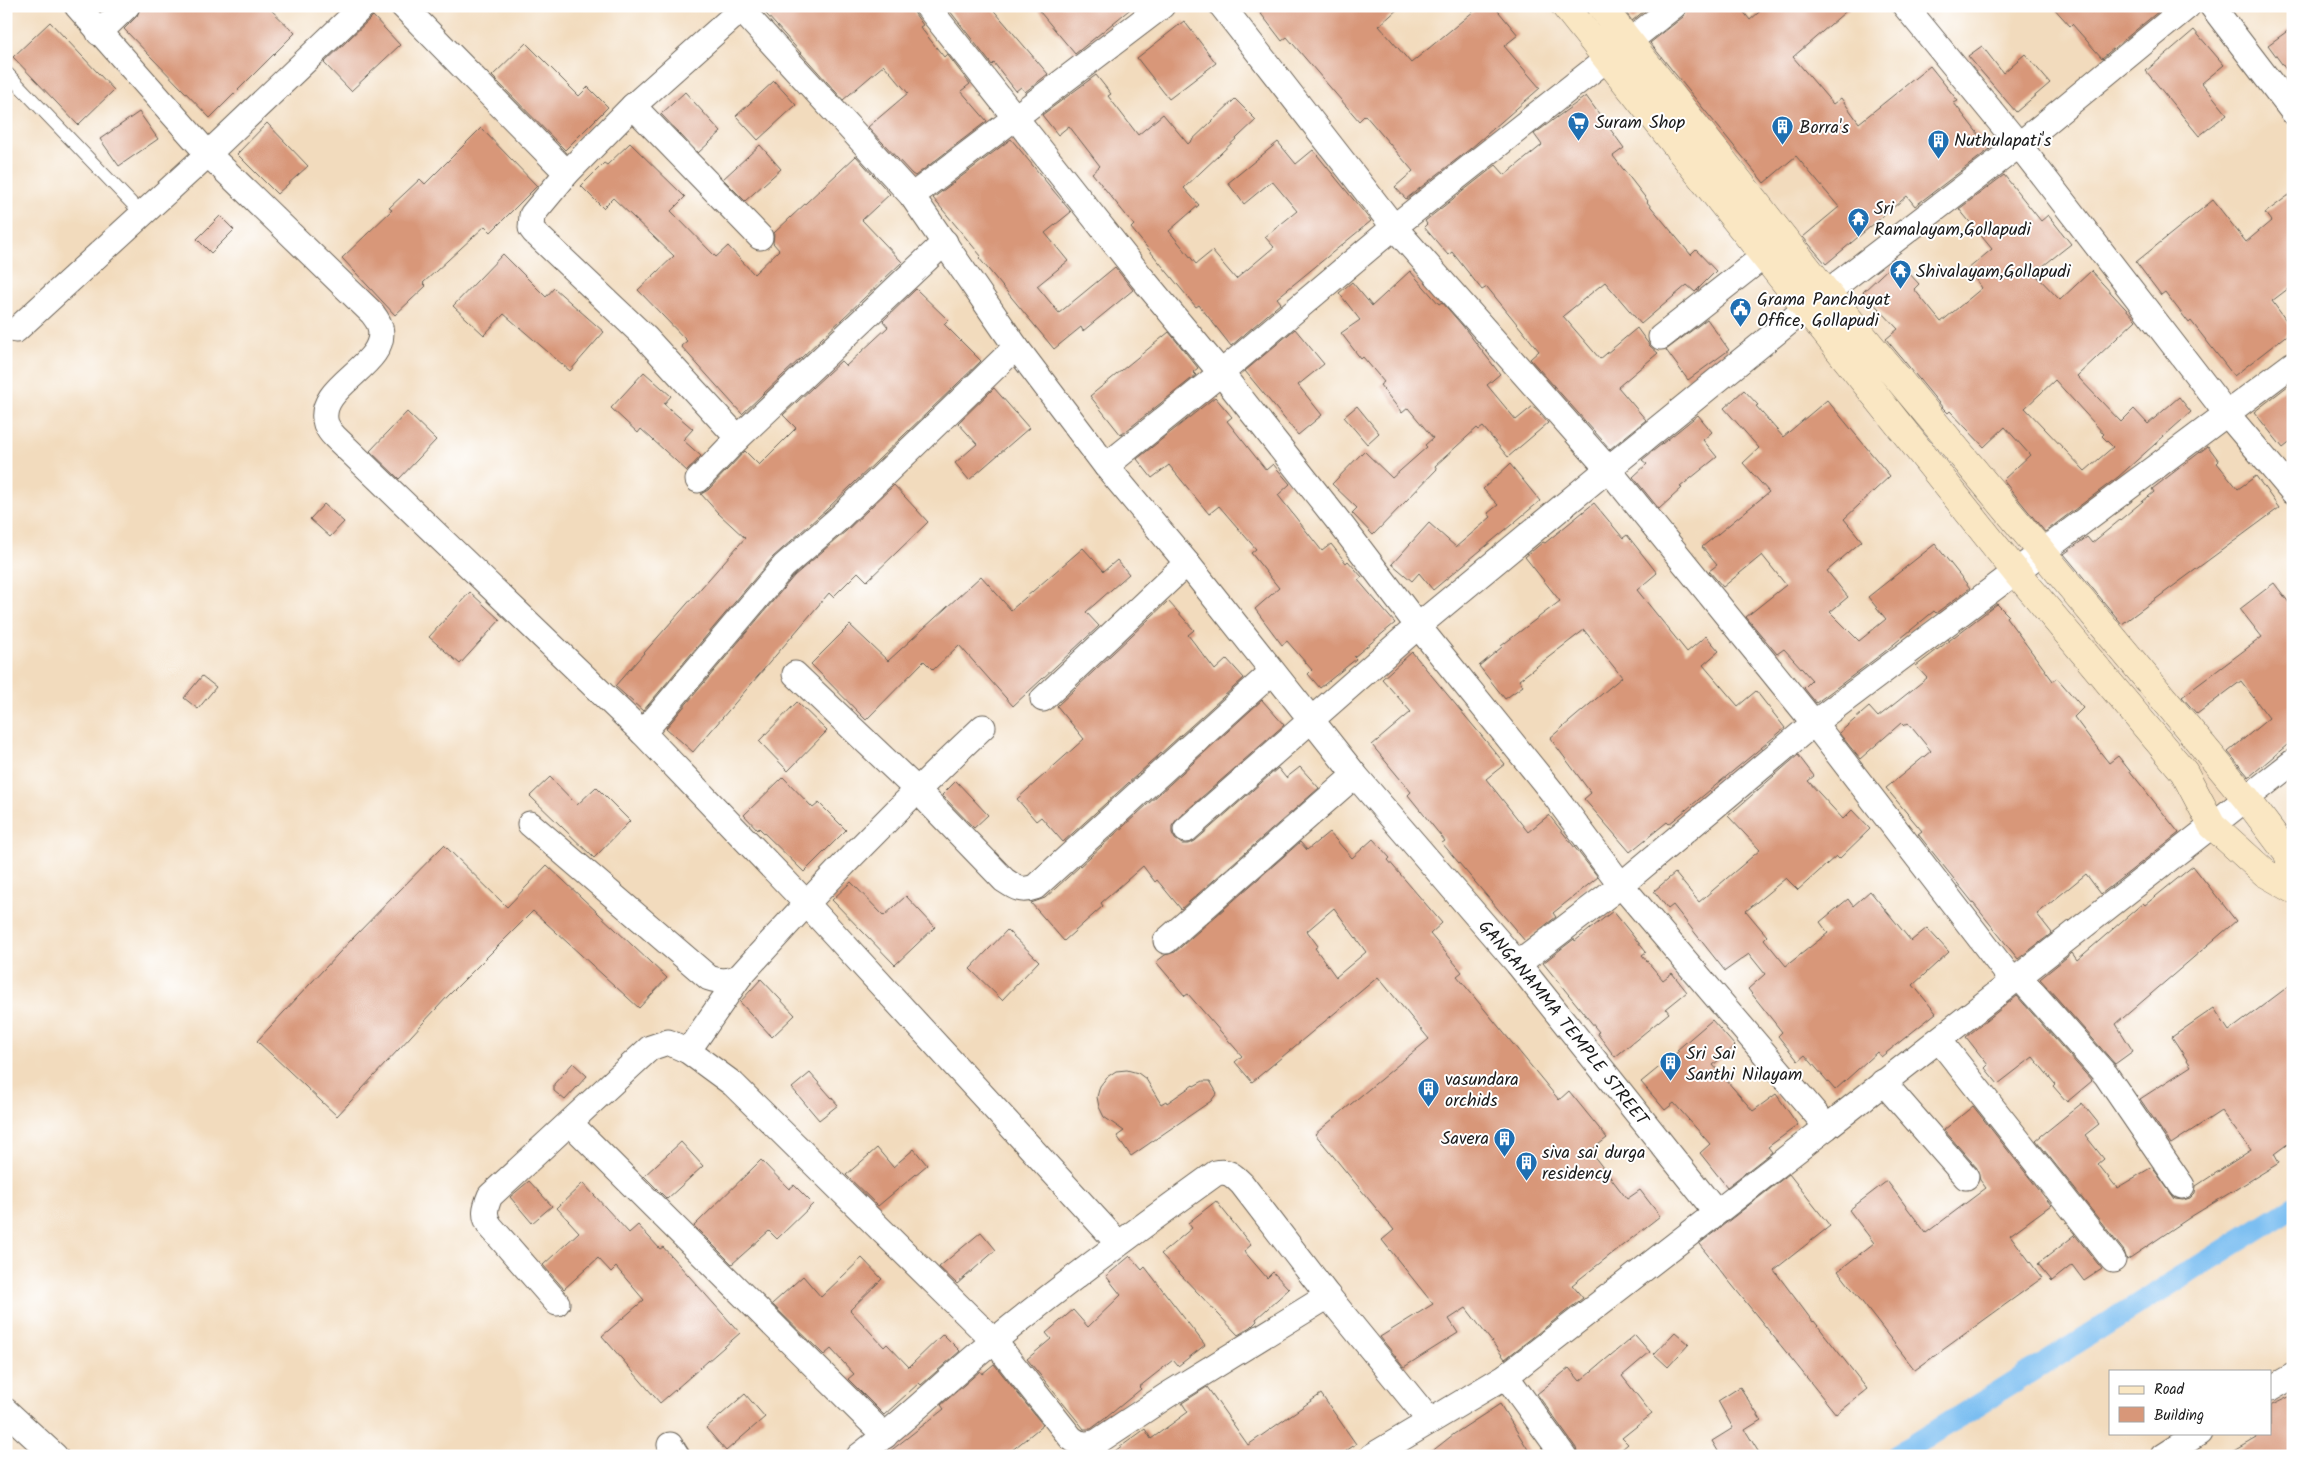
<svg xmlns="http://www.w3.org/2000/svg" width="2299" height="1462" viewBox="0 0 2299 1462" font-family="Kalam,sans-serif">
  <rect width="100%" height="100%" fill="#fff"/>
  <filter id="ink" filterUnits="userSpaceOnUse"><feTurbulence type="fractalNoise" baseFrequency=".02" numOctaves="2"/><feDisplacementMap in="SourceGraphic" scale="10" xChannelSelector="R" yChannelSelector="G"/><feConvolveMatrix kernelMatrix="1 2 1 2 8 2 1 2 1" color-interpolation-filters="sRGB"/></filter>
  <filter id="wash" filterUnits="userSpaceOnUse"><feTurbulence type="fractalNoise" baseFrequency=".0096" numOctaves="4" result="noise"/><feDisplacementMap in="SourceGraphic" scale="20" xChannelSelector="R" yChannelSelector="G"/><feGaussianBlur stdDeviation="1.12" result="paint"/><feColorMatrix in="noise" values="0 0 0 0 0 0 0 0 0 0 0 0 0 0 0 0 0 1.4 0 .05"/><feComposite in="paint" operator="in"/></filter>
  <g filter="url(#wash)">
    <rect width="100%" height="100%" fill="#f2dbbd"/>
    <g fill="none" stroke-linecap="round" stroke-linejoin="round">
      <path stroke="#7abef1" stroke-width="22" d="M1896,1456L2293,1207"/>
    </g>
    <g id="blocks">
      <path fill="#d89779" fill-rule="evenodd" d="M141,6H267L295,33L210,118L124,29L137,16Z
        M759,6H913L915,14L923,25L920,27L944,57L947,54L970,84L961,91L987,121L915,176L912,174L868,127L908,93L884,65L843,100Z
        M946,6H990L1048,74L1025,92L1021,87L1016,91L994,63L992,65Z
        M1035,6H1134L1075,54Z
        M1255,6H1401L1379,26L1411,63L1480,6H1494L1518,35L1504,46L1540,88L1470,149L1406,199L1395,187L1413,171L1365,115L1359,121L1287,37L1282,41Z
        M1621,6H1650L1632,21Z
        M1688,6H1739L1750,20L1766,6H1852L1793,57L1833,104L1841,98L1859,123L1930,66L1958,101L1954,103L1990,149L1915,206L1907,196L1826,264L1803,237L1839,207L1796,156L1764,183L1650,43L1683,17Z
        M2052,6H2165L2102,58L2072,24L2070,26Z
        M373,16L400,45L351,91L324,63Z
        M1184,21L1216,63L1169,99L1137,58Z
        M50,22L114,90L78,125L13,57Z
        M2293,27V79L2268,45Z
        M2194,30L2224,65L2202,83L2227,114L2199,136L2146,71Z
        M526,43L579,96L588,87L608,107L565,150L492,76Z
        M1982,46L2003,73L2025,54L2050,83L2016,112L1968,56Z
        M1096,75L1111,94L1108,96L1138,135L1163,114L1188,144L1235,99L1256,120L1184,188L1199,205L1169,231L1196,264L1212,251L1236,279L1274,247L1265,237L1297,211L1272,181L1244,204L1228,183L1278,142L1296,164L1313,150L1371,221L1277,298L1281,303L1231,346L1199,305L1196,307L1131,228L1134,225L1092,173L1100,166L1069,126L1058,135L1042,115Z
        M774,81L796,105L758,140L736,116Z
        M685,92L721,132L698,153L661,114Z
        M1586,96L1624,148L1613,156L1648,201L1647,202L1691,255L1696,250L1716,271L1695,292L1687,285L1641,324L1605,282L1563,316L1600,359L1637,328L1650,346L1658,353L1618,387L1646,420L1610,449L1530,359L1539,351L1487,287L1482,290L1452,252L1448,255L1424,227L1427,224L1425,221L1496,165L1505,175L1542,145L1534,134Z
        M139,112L158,139L119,166L100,139Z
        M267,123L308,166L277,194L237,154Z
        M481,128L537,186L491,232L485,226L423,283L426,286L395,315L342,258L392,210L389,208L420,179L425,184Z
        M1011,139L1071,212L1045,233L1068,261L1037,286L1059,313L1115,267L1133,290L1083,331L1081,327L1054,349L979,258L981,256L933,198Z
        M630,143L685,197L671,211L716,257L728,246L754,274L779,250L773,243L774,233L856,156L890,194L862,220L902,262L742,414L681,346L687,341L638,290L674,256L613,198L603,208L581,186L604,163L607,165Z
        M760,145L781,169L745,201L723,179Z
        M2004,175L2041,221L2048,215L2071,244L2034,273L2060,300L2091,271L2136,320L2077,376L2121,422L2134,409L2148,424L2179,397L2191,412L2118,477L2045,532L2003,480L2030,455L2005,427L1984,447L1950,411L1948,413L1943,408L1886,339L1898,329L1863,292L1897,260L1919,284L1914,289L1941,322L1982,288L1968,269L1992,249L1959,209ZM2055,380L2104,434L2102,436L2113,447L2085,471L2025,408Z
        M2293,192V285L2272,301L2293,330L2234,376L2191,321L2189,323L2165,292L2161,295L2136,262L2213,200L2246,242L2271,221L2265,213Z
        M220,216L234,230L211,253L197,239Z
        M503,254L546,297L554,288L604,332L570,371L504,314L484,335L453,306Z
        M1410,271L1439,304L1442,302L1462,325L1500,374L1487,385L1516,420L1533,406L1548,423L1508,457L1483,427L1479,430L1477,428L1435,466L1437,469L1373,535L1352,513L1357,508L1332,484L1364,451L1392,478L1427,447L1425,445L1433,438L1408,408L1402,413L1380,385L1384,382L1363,357L1361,359L1341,333L1360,320L1339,293L1352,282L1372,306Z
        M916,289L948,320L944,324L981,361L827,509L773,557L643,711L615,686L745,538L718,513L701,494L708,490L745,451L759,465L796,428L783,415L841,361L846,366L888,327L883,321Z
        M1707,319L1729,350L1688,380L1666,350Z
        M1295,329L1324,364L1298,385L1322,415L1298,435L1245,371Z
        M1169,332L1198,368L1193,372L1196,375L1121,435L1090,396Z
        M644,372L671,396L664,404L693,429L683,440L701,456L687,471L641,429L638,433L611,408Z
        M2293,382V440L2283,448L2254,412Z
        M994,388L1029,428L969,480L955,463L977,444L958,423Z
        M1744,390L1758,405L1756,406L1783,437L1827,400L1890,476L1844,519L1862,541L1827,571L1848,597L1830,612L1859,641L1886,619L1868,597L1935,544L1970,588L1936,613L1934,611L1883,653L1816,703L1804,688L1812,680L1784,649L1777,654L1746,617L1786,585L1762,555L1723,587L1709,571L1717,565L1702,547L1769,492L1743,463L1759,448L1724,408Z
        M1215,397L1232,417L1227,421L1266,470L1273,464L1290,484L1278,495L1322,551L1331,544L1346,563L1348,561L1362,577L1358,580L1395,623L1354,657L1356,659L1320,688L1308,674L1312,670L1287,641L1282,645L1255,609L1279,588L1251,553L1256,549L1219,506L1209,514L1169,465L1152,478L1137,459Z
        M1357,406L1379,433L1367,444L1344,417Z
        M407,412L436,440L399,479L370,451Z
        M1698,415L1712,432L1703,440L1717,457L1680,487L1682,488L1659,509L1633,477L1647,464L1642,460Z
        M2208,446L2219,461L2217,463L2238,489L2256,476L2279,508L2122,624L2064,554L2087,537L2092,543L2154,492L2152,489Z
        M1510,464L1540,501L1433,590L1419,573L1412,581L1392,564L1429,523L1456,547L1491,517L1488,513L1498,505L1483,489Z
        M894,485L928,522L867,581L858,572L833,597L829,593L693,752L666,728L794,576L846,531Z
        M1594,503L1623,538L1627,535L1657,573L1637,590L1687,652L1706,636L1719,651L1703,665L1738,706L1756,691L1785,728L1669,824L1667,822L1630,852L1584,799L1591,793L1550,738L1622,677L1584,630L1519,680L1523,686L1505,699L1479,666L1502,647L1501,646L1560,601L1525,557L1543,542L1545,543Z
        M324,504L344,522L330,537L310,519Z
        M1083,548L1104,571L1117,560L1129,574L1086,612L1099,626L1013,706L959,645L933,670L924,661L866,720L811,664L850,625L888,661L981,576L1011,610Z
        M2274,583L2293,608V740L2249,777L2228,752L2269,718L2241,681L2197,714L2182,697L2262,637L2240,609Z
        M470,592L500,620L460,664L429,637Z
        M1168,601L1194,630L1188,635L1215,670L1227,659L1244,678L1063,842L1041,817L1036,821L1017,799L1084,739L1057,706Z
        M1997,604L2008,615L2006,617L2053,681L2057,678L2083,708L2074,717L2101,753L2109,763L2118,756L2179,833L2101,894L2086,874L2037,914L2052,933L2018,959L1918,834L1922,831L1886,788L1931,751L1908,723L1904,726L1901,723L1860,759L1839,733L1869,707L1878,717L1927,678L1916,666Z
        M1412,652L1505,764L1486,779L1528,832L1549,815L1598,877L1553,913L1556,917L1525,941L1442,843L1445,841L1408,795L1411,792L1372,745L1411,712L1382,679Z
        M202,676L216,687L198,709L184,698Z
        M1262,700L1284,725L1177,819L1172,826V833L1175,839L1182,844H1189L1195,841L1278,768L1286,778L1300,767L1319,788L1181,909L1157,880L1155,882L1143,866L1101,903L1103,906L1064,941L1031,903L1045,898Z
        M797,702L827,731L788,771L759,741Z
        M1798,755L1814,776L1808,781L1843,819L1852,810L1870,829L1839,859L1836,856L1798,890L1786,878L1746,911L1767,936L1764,939L1786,966L1828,933L1820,922L1848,899L1853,906L1870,891L1911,941L1927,928L1949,952L1913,985L1936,1013L1881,1057L1877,1052L1835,1090L1805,1055L1798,1061L1778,1036L1782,1032L1748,989L1765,974L1749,954L1725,971L1673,905L1668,909L1654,891L1675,873L1699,902L1760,850L1728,816Z
        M550,777L577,805L596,787L630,821L594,858L530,796Z
        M783,777L813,808L819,803L846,830L804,872L759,828L758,830L744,815Z
        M956,781L988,815L974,828L942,795Z
        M1329,832L1352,858L1373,839L1390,858L1388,860L1442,923L1430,934L1462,972L1457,976L1559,1100L1569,1091L1607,1138L1590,1151L1627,1199L1640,1190L1660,1216L1572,1285L1583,1298L1505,1359L1466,1308L1449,1319L1458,1333L1404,1367L1380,1337L1433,1304L1382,1240L1394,1230L1315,1134L1429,1039L1378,977L1252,1082L1235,1062L1242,1056L1188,994L1185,996L1156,962L1165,955L1175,952L1300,842L1307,850ZM1334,908L1366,952L1336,977L1315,948L1318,946L1307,931Z
        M444,845L507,907L547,865L667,978L639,1008L533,911L448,996L337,1116L257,1041L351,940Z
        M2193,866L2236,921L2116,1024L2133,1051L2115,1064L2040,979L2072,953L2077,960L2143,903L2145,905Z
        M851,882L884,916L906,896L935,927L895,965L832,900Z
        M1613,911L1646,952L1642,955L1663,980L1672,973L1687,992L1666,1009L1669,1013L1615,1057L1597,1033L1599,1032L1543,963L1574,939L1575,941Z
        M1007,930L1039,961L1002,1000L970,969Z
        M761,979L795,1015L772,1037L740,1002Z
        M2293,983V1140L2274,1154L2279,1163L2192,1216L2127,1260L2124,1251L2036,1140L2082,1103L2099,1124L2085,1135L2104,1159L2098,1164L2117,1188L2152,1167L2175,1199L2183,1200L2190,1198L2195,1193L2196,1186L2251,1150L2221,1111L2171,1144L2140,1099L2191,1066L2172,1037L2214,1008L2229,1031Z
        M2017,996L2092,1081L2067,1102L2053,1086L2055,1084L2033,1057L1998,1084L1985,1068L1988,1065L1966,1037Z
        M1712,1020L1735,1046L1713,1065L1753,1111L1776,1094L1798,1125L1768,1147L1772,1152L1727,1187L1700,1153L1710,1144L1674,1103L1665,1110L1641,1082L1679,1051L1677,1050Z
        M573,1063L587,1076L565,1100L554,1091V1084Z
        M1127,1070L1138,1073L1146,1079L1161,1104L1166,1101L1167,1103L1193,1085L1194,1086L1203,1081H1210L1217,1093L1211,1101L1131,1156L1117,1136L1124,1131L1104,1117L1099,1107L1097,1097L1100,1086L1107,1077L1116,1071Z
        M810,1073L838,1105L819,1120L792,1088Z
        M1973,1106L2051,1205L2010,1235L2042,1278L1915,1370L1838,1271L1874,1243L1849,1210L1887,1181L1926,1233L1986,1188L1980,1180L1977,1168L1944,1130Z
        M681,1142L703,1166L667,1199L644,1176Z
        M877,1148L893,1167L914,1149L927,1165L878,1206L846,1175Z
        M761,1160L789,1189L794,1185L813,1204L777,1239L769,1231L732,1264L694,1226Z
        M1789,1174L1830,1226L1774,1270L1813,1322L1814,1321L1867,1389L1836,1414L1699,1244Z
        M529,1181L552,1206L532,1223L510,1197Z
        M583,1183L629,1233L638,1225L660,1249L663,1247L740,1333L660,1403L602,1336L644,1300L616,1267L611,1272L598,1258L564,1289L543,1265L579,1232L557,1208Z
        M1216,1201L1251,1245L1244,1251L1267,1278L1273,1272L1289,1289L1256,1319L1257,1321L1251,1327L1238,1335L1161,1254L1192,1228L1188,1223Z
        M981,1232L996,1250L957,1284L939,1267Z
        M2075,1235L2102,1269L2084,1281L2072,1265L2052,1281L2038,1264Z
        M1130,1256L1142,1270L1145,1267L1205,1345L1178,1366L1173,1360L1139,1387L1141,1389L1107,1417L1091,1429H1084L1027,1359L1051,1339L1046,1333L1073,1310L1088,1327L1121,1295L1106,1276Z
        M862,1258L882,1279L850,1310L884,1347L887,1344L909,1367L943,1334L960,1351L921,1385L919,1383L884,1415L848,1379L854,1374L831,1349L824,1355L772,1304L803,1276L821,1297Z
        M1675,1332L1689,1344L1668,1367L1654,1354Z
        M1635,1335L1650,1352L1622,1376L1652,1414L1622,1438L1628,1444L1614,1456H1578L1576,1448L1537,1394L1569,1368L1580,1381Z
        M994,1364L1043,1425L1005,1456H884L944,1409L941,1405L980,1371L982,1374Z
        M1207,1387L1248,1445L1321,1394L1356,1444L1339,1456H1108L1145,1429L1151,1439L1188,1412L1182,1403Z
        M1740,1387L1761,1420L1745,1430L1761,1456H1721L1712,1441L1733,1428L1718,1401Z
        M745,1394L765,1417L726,1451L706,1428Z
        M2293,1395V1456H2226L2257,1438L2255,1433H2270V1406Z
        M1500,1404L1532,1456H1426L1454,1434Z"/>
    </g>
  </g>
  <g filter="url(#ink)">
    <use href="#blocks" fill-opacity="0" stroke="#675f54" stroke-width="1"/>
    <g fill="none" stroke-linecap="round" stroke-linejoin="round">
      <defs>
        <path id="lane" d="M6,72L142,214"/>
        <g id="street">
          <path d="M77,6L208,154L363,6"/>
          <path d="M403,6L567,173"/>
          <path id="s1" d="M738,6L912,196L1016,347L1106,466L1187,563L1355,775L1518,964L1716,1212"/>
          <path d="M927,6L1142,278L1221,373L1339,522L1418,626L1552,792L1621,885L1827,1127L2293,762"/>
          <path d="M1222,6L1394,227L1608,469L1814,723L2012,980"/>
          <path d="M1905,6L2019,145L2227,414L2293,492"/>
          <path d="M2212,6L2293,112"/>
          <path d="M99,33L127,6"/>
          <path d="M633,106L760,237"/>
          <path d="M912,196L1162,6"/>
          <path d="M16,330L208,154L372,313C375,317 379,322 380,327C390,366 314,385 326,424C328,429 332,434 335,437L643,733L806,903L1118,1243"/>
          <path d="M1661,337L1764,256"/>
          <path d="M738,438L645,337L534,232L531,228L532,215L567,173L633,106L745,6"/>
          <path d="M1106,466L1221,373L1394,227L1674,6"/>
          <path d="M698,480L738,438L945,242"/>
          <path d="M795,674L917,790L1004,880C1016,888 1021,892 1035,887L1272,672"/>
          <path d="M1043,699L1187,563"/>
          <path d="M643,733L784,566L837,520L1016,347"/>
          <path d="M530,824L709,978C721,982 728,982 740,976C817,890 898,807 983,727"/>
          <path d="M1186,830L1418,626L1608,469L1805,309L2019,145L2188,6"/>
          <path d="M1166,941L1355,775"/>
          <path d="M1518,964L1621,885L1814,723L2293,364"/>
          <path d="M2018,976L2106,1075L2182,1186"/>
          <path d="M1939,1040L2113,1260"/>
          <path d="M688,1051L740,976"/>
          <path d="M1883,1082L1966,1177"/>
          <path d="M570,1123L885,1436"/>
          <path d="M557,1303L490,1226C483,1215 485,1208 490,1196L650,1048L668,1042L688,1051L733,1084L994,1341L1071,1438C1080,1445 1086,1445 1097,1442L1166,1396L1328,1296"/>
          <path d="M1506,1376L1564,1456"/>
          <path d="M2270,1389L2293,1376"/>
          <path d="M6,1411L55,1456"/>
          <path d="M670,1445L677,1456"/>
          <path d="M859,1456C906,1420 948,1378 995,1340C1066,1282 1141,1227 1216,1173C1228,1170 1233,1175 1242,1184L1328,1296L1430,1421"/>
          <path d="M1372,1456L1506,1376L1827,1127"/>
          <path d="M2163,1456L2199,1433"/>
        </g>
        <path id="secondary" d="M1565,6L2016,572L2184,772L2212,825L2265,873L2293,889
          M1601,6L1827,293L2246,798L2288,854L2293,871"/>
      </defs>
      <use href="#lane" stroke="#675f54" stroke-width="14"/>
      <use href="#street" stroke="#675f54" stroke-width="27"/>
      <use href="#secondary" stroke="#675f54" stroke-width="29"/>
      <use href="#lane" stroke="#fff" stroke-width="12"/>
      <use href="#street" stroke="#fff" stroke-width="25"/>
      <use href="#secondary" stroke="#fae7c3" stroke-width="28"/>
    </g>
  </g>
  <defs>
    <symbol id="supermarket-pin" viewBox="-11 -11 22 30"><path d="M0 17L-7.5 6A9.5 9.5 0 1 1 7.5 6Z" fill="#1f6fb2" stroke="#fff"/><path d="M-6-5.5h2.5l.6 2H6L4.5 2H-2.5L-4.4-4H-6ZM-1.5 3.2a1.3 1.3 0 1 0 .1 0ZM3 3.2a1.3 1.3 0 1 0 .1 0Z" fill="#fff"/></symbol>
    <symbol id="building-pin" viewBox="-11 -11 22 30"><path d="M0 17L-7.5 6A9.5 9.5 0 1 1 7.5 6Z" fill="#1f6fb2" stroke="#fff"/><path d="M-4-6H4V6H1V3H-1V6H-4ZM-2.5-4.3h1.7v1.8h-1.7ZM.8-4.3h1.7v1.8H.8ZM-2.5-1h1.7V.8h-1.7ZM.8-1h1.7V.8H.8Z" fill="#fff"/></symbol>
    <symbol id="temple-pin" viewBox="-11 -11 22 30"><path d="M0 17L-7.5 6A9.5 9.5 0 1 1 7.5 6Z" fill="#1f6fb2" stroke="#fff"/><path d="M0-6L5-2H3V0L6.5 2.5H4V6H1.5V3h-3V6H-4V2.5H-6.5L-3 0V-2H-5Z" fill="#fff"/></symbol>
    <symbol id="civic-pin" viewBox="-11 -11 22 30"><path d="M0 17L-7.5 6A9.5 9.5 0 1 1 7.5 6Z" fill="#1f6fb2" stroke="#fff"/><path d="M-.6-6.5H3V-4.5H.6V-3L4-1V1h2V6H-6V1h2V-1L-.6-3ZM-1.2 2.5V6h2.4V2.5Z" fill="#fff"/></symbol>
  </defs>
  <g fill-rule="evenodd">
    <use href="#supermarket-pin" x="1566" y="110" width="25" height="34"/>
    <use href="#building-pin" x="1770" y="114" width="25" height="34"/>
    <use href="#building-pin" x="1926" y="128" width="25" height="34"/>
    <use href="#temple-pin" x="1846" y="206" width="25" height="34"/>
    <use href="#temple-pin" x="1888" y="258" width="25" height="34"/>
    <use href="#civic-pin" x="1728" y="296" width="25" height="34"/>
    <use href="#building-pin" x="1658" y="1050" width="25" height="34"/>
    <use href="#building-pin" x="1416" y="1076" width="25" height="34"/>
    <use href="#building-pin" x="1492" y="1126" width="25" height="34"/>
    <use href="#building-pin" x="1514" y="1150" width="25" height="34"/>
  </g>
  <g text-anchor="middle" stroke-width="4" stroke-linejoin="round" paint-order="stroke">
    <g font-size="18" fill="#1c1c1c" stroke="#fff" text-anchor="start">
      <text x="1595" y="128">Suram Shop</text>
      <text x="1799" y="133">Borra's</text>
      <text x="1954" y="146">Nuthulapati's</text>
      <text x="1874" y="214">Sri<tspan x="1874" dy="21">Ramalayam,Gollapudi</tspan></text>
      <text x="1916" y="277">Shivalayam,Gollapudi</text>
      <text x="1757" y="305">Grama Panchayat<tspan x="1757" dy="21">Office, Gollapudi</tspan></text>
      <text x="1686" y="1059">Sri Sai<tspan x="1686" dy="21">Santhi Nilayam</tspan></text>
      <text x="1445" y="1085">vasundara<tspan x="1445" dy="21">orchids</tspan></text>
      <text x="1489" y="1144" text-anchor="end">Savera</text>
      <text x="1542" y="1158">siva sai durga<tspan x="1542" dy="21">residency</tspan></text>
    </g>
    <g font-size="18" fill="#1c1c1c" stroke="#fff">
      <text dy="6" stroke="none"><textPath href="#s1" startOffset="1311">GANGANAMMA TEMPLE STREET</textPath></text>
    </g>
  </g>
  <rect width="2299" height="1462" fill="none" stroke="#fff" stroke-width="25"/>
  <rect x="2109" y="1370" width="162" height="65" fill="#ffffff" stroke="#a4a4a4"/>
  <rect x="2119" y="1386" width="25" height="8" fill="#fae7c3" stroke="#a4a4a4"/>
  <text x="2154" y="1394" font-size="15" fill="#1c1c1c">Road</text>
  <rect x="2119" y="1407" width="25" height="15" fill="#d89779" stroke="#a4a4a4"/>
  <text x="2154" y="1420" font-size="15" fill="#1c1c1c">Building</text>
</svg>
